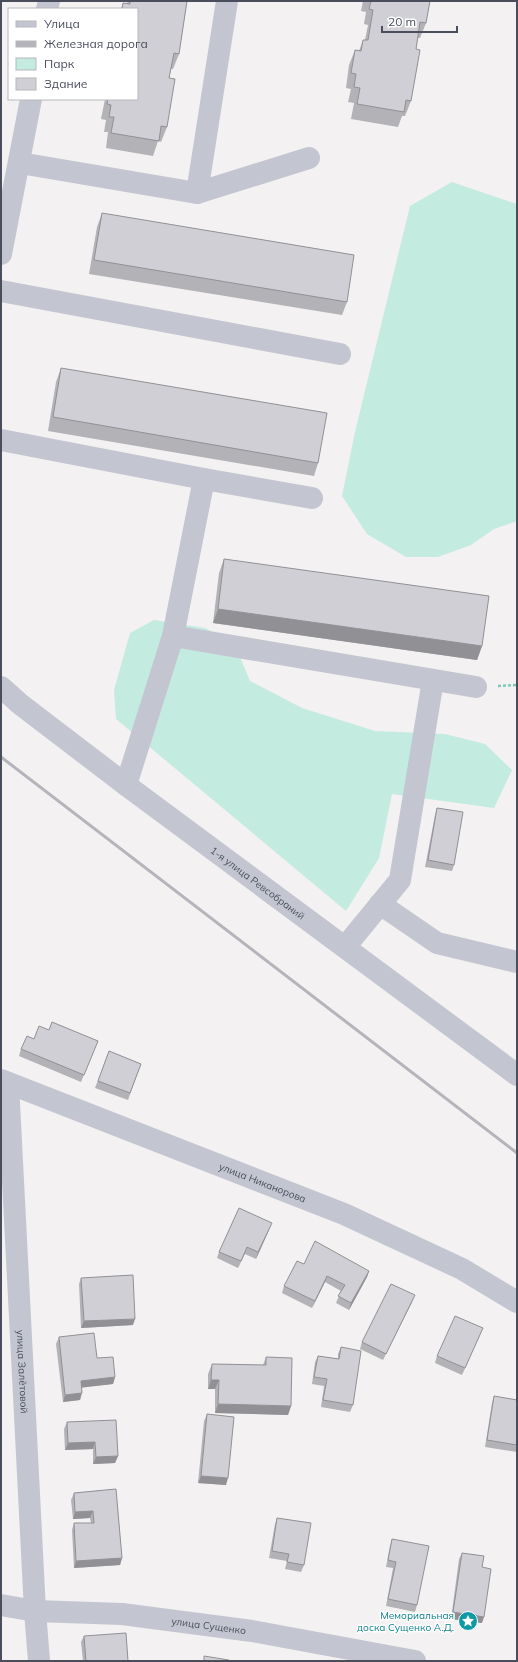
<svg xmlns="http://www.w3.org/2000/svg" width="518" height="1662" viewBox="0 0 518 1662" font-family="Mulish,sans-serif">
  <rect width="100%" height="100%" fill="#f3f1f1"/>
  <path fill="#c4ebe0" d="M452,182L517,204V521L494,529L471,545L438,557H406L367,534L342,496L355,432L410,206Z
    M154,620L205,628L235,645L250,681L302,708L375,731L445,734L485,744L512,770L494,808L392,794L379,858L346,911L116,719L114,690L130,633Z"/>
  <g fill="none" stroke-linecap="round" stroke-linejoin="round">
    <path stroke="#80c6b9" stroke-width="2.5" stroke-dasharray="3 2" stroke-linecap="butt" d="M498,686L517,685"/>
    <g stroke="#c3c6d1" stroke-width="22">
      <path d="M47,9L49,1"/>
      <path d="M20,163L197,193L309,158"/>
      <path d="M197,193L227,1"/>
      <path d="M1,254L31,99"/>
      <path d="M1,291L340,354"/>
      <path d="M1,440L204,479"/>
      <path d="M173,636L476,687"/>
      <path id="s1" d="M1,687L20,704L126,785L517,1075"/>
      <path d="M126,785L173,636L204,479L312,498"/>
      <path d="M380,904L437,943L517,962"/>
      <path d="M345,947L400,880L433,680"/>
      <path id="s2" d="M1,1080L344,1214L462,1269L517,1302"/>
      <path id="s3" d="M8,1083L35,1611L39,1661"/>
      <path id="s4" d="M1,1605L35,1611L122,1614L252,1631L415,1661"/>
    </g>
    <path stroke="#b4b4ba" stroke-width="3" d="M1,757L517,1153"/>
  </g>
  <path fill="#b2b2b7" d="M128,1H187L179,54L173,69H171L169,78L167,127L161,142L158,141L153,156L106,148L108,132H104L106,120L101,119L105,99H137V9H121L123,3H127Z
    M363,1H430L426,23L420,38H418L416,49L411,101L405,116H402L398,127L351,119L354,103L348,102L351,89L346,88L349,65L355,50L359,51L363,40H365L368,25L364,24L366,12L361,11Z
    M102,213L347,302L342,315L89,274L97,227Z
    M61,368L318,463L314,476L48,431L56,382Z
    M224,559L482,646L477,660L213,623L219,573Z
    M437,808L454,865L452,871L425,867L435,815Z
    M49,1030L98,1041L81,1082L19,1056L21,1049L34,1039Z
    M109,1051L141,1064L128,1100L95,1088Z
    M269,1230L256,1259L245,1254L238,1268L217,1258L219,1252Z
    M304,1264L369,1271L367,1277L349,1310L336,1303L341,1291L325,1282L312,1308L282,1293L284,1286Z
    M81,1278L133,1325L81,1328L79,1284Z
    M412,1302L383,1360L360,1349L362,1342Z
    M480,1335L462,1375L435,1363L437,1356Z
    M59,1337L97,1358L115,1377L113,1384L82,1387L80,1400L63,1402L56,1344Z
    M341,1347L353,1405L350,1412L321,1407L324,1386L312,1384L315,1362L318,1356L338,1359V1354Z
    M266,1357L291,1406L288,1415L215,1413V1389H208V1374L212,1364L263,1365Z
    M494,1396L517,1400V1452L485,1447L492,1403Z
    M207,1414L226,1485L198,1483L204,1421Z
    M67,1422L118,1456L115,1463L93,1464V1449L65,1450L64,1429Z
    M116,1489L122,1558L120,1565L74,1568L72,1530L74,1523H91L90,1518L73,1519L71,1500L74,1493Z
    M277,1518L304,1565L301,1572L285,1569L287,1561L269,1558L275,1524Z
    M392,1539L417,1605L415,1612L386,1606L393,1568L386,1567L390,1546Z
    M462,1553L482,1567V1623L451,1619L459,1559Z
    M84,1636L128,1661H83L81,1642Z"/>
  <path fill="#919195" d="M218,609L482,646L477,660L213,623Z
    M272,1223L269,1230L256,1259L258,1252Z
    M369,1271L367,1277L349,1310L351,1303Z
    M327,1276L325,1282L312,1308L315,1301Z
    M415,1295L412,1302L383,1360L386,1354Z
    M135,1319L133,1325L81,1328L84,1321Z
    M115,1377L113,1384L79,1388L81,1381Z
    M211,1380H219L215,1389H208Z
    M82,1393L80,1400L63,1402L65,1395Z
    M218,1404L291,1406L288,1415L215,1413Z
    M95,1442L93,1449L65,1450L68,1443Z
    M118,1456L115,1463L93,1464L96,1457Z
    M201,1476L228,1478L226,1485L198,1483Z
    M93,1511L90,1518L73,1519L75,1512Z
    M122,1558L120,1565L74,1568L76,1561Z
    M453,1612L484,1617L482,1623L451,1619Z"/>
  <path fill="#cfcfd5" stroke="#919195" d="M130,1H187L179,54L174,53L169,78L175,79L167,127L161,126L159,141L111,133L114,117H109L111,105L107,104L108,99H137V9H122L123,3L130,4Z
    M371,1H430L426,23L420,22L416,49L420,50L411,101L406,100L404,112L357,104L360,88L354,87L356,74L351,73L355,50L361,51L363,40H368L373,10L369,9Z
    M102,213L354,255L347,302L94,260Z
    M61,368L327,413L318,463L53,417Z
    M224,559L489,596L482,646L218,609Z
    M437,808L463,812L454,865L428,860Z
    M52,1022L98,1041L84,1075L21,1049L27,1036L34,1039L39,1026L49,1030Z
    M109,1051L141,1064L130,1093L98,1081Z
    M239,1208L272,1223L258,1252L247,1247L241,1261L219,1252Z
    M315,1241L369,1271L351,1303L338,1296L345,1285L327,1276L315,1301L284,1286L297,1261L304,1264Z
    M133,1275L135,1319L84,1321L81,1278Z
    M391,1284L415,1295L386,1354L362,1342Z
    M455,1316L483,1328L465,1368L437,1356Z
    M94,1333L97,1358L113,1357L115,1377L81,1381L82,1393L65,1395L59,1337Z
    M341,1347L361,1351L353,1405L323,1400L327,1379L314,1377L318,1356L339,1359Z
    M266,1357L292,1358L291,1406L218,1404L219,1380H211L212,1364L266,1365Z
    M494,1396L517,1400V1445L487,1440Z
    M207,1414L234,1417L228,1478L201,1476Z
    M116,1420L118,1456L96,1457L95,1442L68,1443L67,1422Z
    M116,1489L122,1558L76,1561L74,1523H94L93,1511L75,1512L74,1493Z
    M277,1518L311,1523L304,1565L287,1562L289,1554L272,1551Z
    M392,1539L429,1546L417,1605L388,1599L396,1562L388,1560Z
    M462,1553L484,1556L482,1567L491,1569L484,1617L453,1612Z
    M126,1633L128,1661H86L84,1636Z
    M204,1656L229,1660V1661H204Z"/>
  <defs>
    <symbol id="sight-disc" viewBox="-11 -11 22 22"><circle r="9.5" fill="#0f9aa8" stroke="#fff"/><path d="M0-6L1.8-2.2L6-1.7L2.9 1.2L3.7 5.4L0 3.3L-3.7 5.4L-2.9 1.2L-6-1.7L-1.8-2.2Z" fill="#fff"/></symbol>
  </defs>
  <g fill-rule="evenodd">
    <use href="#sight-disc" x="457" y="1610" width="22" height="22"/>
  </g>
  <g text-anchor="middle" stroke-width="3" stroke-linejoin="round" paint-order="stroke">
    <g font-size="10" fill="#4a4e5c" stroke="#fff">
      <text dy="4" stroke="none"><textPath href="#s1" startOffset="323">1-я улица Ревсобраний</textPath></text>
      <text dy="4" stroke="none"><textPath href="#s2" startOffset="281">улица Никанорова</textPath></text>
      <text dy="4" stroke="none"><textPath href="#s3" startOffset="289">улица Залётовой</textPath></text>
      <text dy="4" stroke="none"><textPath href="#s4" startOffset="209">улица Сущенко</textPath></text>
    </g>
    <g font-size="10" fill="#0d838f" stroke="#fff" text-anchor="end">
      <text x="454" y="1619">Мемориальная<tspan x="454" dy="12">доска Сущенко А.Д.</tspan></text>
    </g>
  </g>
  <rect width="518" height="1662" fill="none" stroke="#4a4e5c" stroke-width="4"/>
  <rect x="8" y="8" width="130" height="92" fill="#ffffff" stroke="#b7b8be"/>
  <rect x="16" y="21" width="20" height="6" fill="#c3c6d1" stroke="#b7b8be"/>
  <text x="44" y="28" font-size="12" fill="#4a4e5c">Улица</text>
  <rect x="16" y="41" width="20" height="6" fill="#b4b4ba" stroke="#b7b8be"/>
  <text x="44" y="48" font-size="12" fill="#4a4e5c">Железная дорога</text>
  <rect x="16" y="58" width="20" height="12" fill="#c4ebe0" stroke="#b7b8be"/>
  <text x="44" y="68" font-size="12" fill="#4a4e5c">Парк</text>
  <rect x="16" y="78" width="20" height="12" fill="#cfcfd5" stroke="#b7b8be"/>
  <text x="44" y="88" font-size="12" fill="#4a4e5c">Здание</text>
  <path d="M382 26v6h75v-6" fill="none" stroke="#4a4e5c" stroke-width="2"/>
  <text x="388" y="26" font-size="12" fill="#4a4e5c" stroke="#ffffff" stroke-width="3" paint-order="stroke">20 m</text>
</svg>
